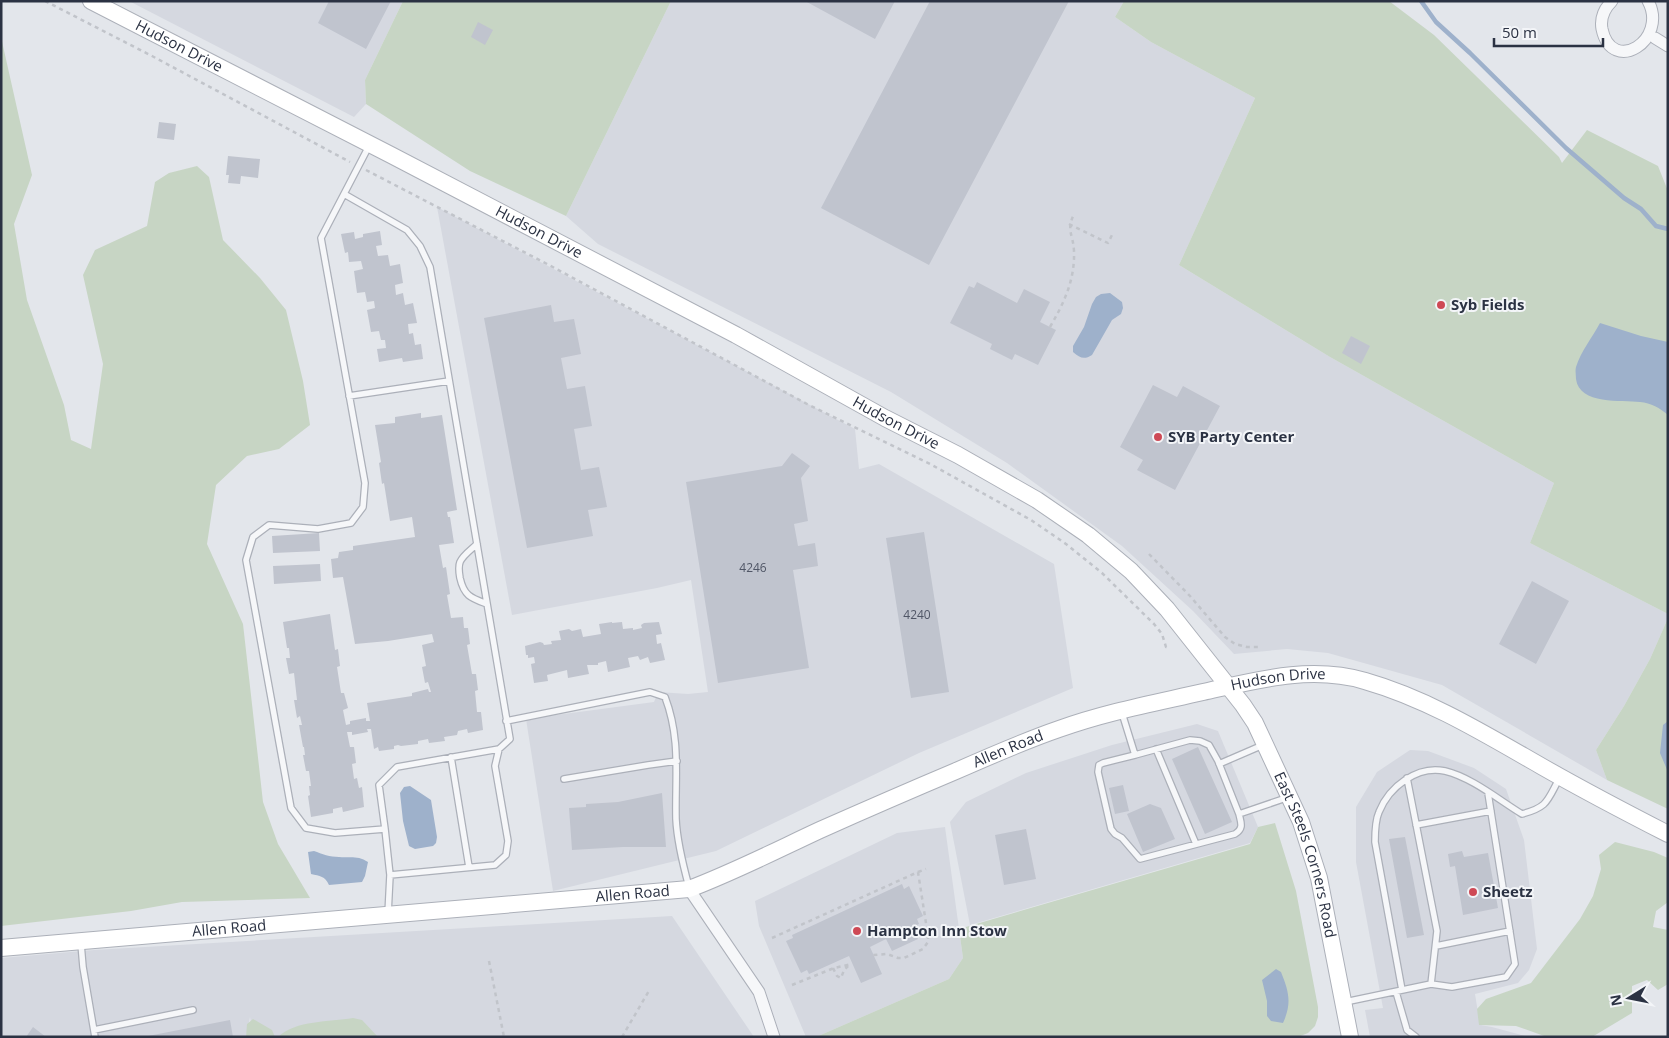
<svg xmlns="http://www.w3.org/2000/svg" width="1669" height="1038" viewBox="0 0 1669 1038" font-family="'Open Sans',sans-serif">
  <rect width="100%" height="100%" fill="#e3e6eb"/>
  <path fill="#d5d8e0" d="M129,1H403L365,80L366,104L354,117Z
    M671,1H1124L1115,17L1151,42L1255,98L1179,265L1330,357L1554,483L1530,543L1668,614V618L1650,659L1624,706L1596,750L1607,780L1442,685L1328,653L1287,649L1234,654L1193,611L1122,546L1007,463L891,392L598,244L566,216Z
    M437,207L855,429L859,469L879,464L1054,564L1073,688L919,753L716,851L553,891L526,719L654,702L658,692L688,694L708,692L691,580L657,588L512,615Z
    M1197,724L1218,731L1258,827L1250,843L970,925L950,822L966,802L1026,773L1112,745Z
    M1410,750L1428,751L1474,768L1506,789L1524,840L1537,949L1529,970L1518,983L1475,994L1480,1025L1492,1027L1529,1037H1370L1365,1010L1383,1008L1356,862V807L1377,772Z
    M945,827L963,958L949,979L816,1037H806L759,926L755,901L897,833Z
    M672,916L754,1037H253L250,1017L246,1037H1V958L94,950Z"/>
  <path fill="#c7d5c4" d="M403,1H671L566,216L470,171L366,104L365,80Z
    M1124,1H1389L1434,35L1559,157L1562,163L1587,130L1658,166L1668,191V614L1530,543L1554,483L1330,357L1179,265L1255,98L1151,42L1115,17Z
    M1,37L32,175L14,224L27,300L64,405L71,440L91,449L103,364L83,275L95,250L147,226L155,182L169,173L197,166L209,177L223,240L260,278L286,310L303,381L310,425L279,449L247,456L216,485L207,544L243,624L263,802L278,844L310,898L182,902L131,911L1,926Z
    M1668,618V809L1607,780L1596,750L1624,706L1650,659Z
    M1275,823L1296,891L1318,1007V1017L1315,1026L1308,1033L1298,1037H816L949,979L963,958L959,929L1250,844L1258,827Z
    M1615,842L1654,852L1668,858V902L1656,911L1653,927L1668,930V984L1658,990L1647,980L1632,986V1013L1592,1037H1547L1516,1026L1479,1025L1477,1009L1486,999L1531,983L1580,919L1593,896L1601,869L1599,855Z
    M353,1018L362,1020L378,1037H278C296,1020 329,1022 353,1018Z
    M253,1019L272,1030L275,1037H246L247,1024Z"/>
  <path fill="#9eb1cb" d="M1110,293L1122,302L1123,308L1121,314L1112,320L1092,355C1084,360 1080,358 1073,352V346L1084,327L1092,304L1096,297L1101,294Z
    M1600,323L1641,336L1668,342V415C1660,408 1651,403 1640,402C1622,400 1579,405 1576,379C1576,375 1575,371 1576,367C1581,351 1592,338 1600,323Z
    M1668,721V772L1660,753L1663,725Z
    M410,786L431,800L437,837L436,843L433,846L415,849L409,846L403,821L400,793L404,787Z
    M314,851C322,854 330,857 339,857C350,858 358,855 368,862L365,876L362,882L329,885C325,876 320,876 311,874L308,852Z
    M1276,969L1281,972C1289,992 1292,1003 1283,1023L1271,1021L1267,1016V1001L1262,980Z"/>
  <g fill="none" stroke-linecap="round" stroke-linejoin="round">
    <path stroke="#9eb1cb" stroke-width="4.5" d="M1421,1L1436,22L1470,53L1566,148L1624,198L1641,209L1656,226L1668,229"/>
  </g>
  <path fill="#c0c4ce" d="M329,1H391L366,49L318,23Z
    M805,1H895L875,39Z
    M930,1H1069L929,265L821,208Z
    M478,22L493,30L485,45L471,37Z
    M159,122L176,124L174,140L157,138Z
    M228,156L260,159L258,178L241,176L240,184L228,183L229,175H226Z
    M380,231L382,245L376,246L378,256L388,255L390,266L400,264L403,283L395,285L396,295L403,293L405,305L413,303L417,323L408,324L409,334L413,333L415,345L421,344L423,359L403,362L402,358L379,362L377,349L386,348L385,340H381L379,331L371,332L367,310L375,308L374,301L367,302L365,292L357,293L354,271L363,269L361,261L349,262L348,252L345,253L341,234L354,232L355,239L363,237V234Z
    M977,282L1017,303L1024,289L1050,302L1040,322L1056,330L1038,365L1015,354L1012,360L990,349L992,344L950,323L969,286L974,288Z
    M551,305L554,322L574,319L581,354L561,358L567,389L585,386L592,426L574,429L581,470L599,467L607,507L588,510L593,536L527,548L484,318Z
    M1351,336L1370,346L1361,364L1342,353Z
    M1153,385L1177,397L1183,386L1220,406L1175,490L1137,470L1143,460L1120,447Z
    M421,413V418L442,415L457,510L447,512L448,517H450L454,543L439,545L443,568L446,567L450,594L447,595L451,618L463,617L464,628H468L470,644L467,645L472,674H476L478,690L475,691L477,712H481L483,730L468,733L467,729L458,731L457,735L444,737L445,741L429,743L428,739L418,741V744L401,746L398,745L394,746V749L379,751L378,747L374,749L371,729H367L368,732L352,735V732H347L350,747H354L356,763L352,764L354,779L357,778L359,788L362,787L364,807L343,812L342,807L333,809V813L311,817L308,796L310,795L309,786H311L309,771H306L303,755H305L304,747H303L299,725H302L300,716L297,718L294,700H297L294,673L289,674L286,658H290L289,648H287L283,622L330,614L335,650L338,649L340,666L337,667L341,693H344L348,708L343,710L346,725L350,724V721L366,718V721H370L367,703L412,696V693L428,689L429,692H431L428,682L425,683L422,667L426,666L422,645L434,642L432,634L388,641L355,644L343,577L333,578L331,559L338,558L339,552L353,550V546L415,537L412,517L390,521L384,483L382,484L379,463L381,462L375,425L395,423V417Z
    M792,453L810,466L801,478L808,521L794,524L798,546L815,543L818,566L793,570L809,668L718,683L686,482L782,466Z
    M924,532L949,692L911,698L886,538Z
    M319,533L320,551L273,553L272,536Z
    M320,564L321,581L274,584L273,566Z
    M1532,581L1569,601L1536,664L1499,644Z
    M612,622V623L622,622L623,629L633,628V630L642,628L641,625L644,623L659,622L662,634L656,635L657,644L661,643L665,660L650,663L648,657L640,660L638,656L628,658L630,667L608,672L606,661L598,663V665H587L589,674L568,678L567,670L547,675L548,681L534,683L531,664L535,663L534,657L528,658V655H526L525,646L540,642L543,643L544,645L552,644L551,641L561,640L559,631L569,629L572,631L581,629L583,637L601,634L599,624Z
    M1198,747L1232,822L1205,834L1172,759Z
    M1123,785L1129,811L1115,814L1109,788Z
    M662,793L666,847H623L572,850L569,808L586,807V804L618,802Z
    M1150,804L1161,808L1175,839L1143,852L1127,814Z
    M1026,829L1036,879L1004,885L995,835Z
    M1405,837L1424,935L1407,938L1389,839Z
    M1462,851L1464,857L1488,853L1498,908L1463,915L1455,866L1450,867L1448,854Z
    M902,884L904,889L909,886L923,916L917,919L919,924L912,927L918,939L892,951L886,939L870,947L882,974L861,983L849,956L809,974L807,970L801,973L786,941L793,938L792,935Z
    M230,1020L233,1037H149L148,1036Z
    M33,1027L46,1037H26Z"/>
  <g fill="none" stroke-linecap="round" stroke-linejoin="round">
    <defs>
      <path id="lane" d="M344,194L407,230L420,246L430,267L510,739L499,749L397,767L379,785L385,829L335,833L306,828L291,808L246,560L253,537L269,525L318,529L351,523L363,507L365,483L321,238L369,146
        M349,396L449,381
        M477,544C472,549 463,555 460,562C458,567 459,572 460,578C464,596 471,598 487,604
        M1122,713L1135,755L1190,740L1200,741L1209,745L1218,761L1239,814L1289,797
        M506,721L650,692L665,697C681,739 675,776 676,819C677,841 683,865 689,887
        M1156,749L1196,844
        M1135,755L1103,763L1099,765L1098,772L1111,829L1115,834L1122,838L1140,859L1235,834C1244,828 1241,823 1239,814
        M451,757L469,867
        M1219,764L1263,745
        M564,779L648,765L677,761
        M1416,825L1491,811
        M385,829L390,875L388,914
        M390,875L495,865L506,855L508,841L495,766L499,749
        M81,944L83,967L95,1037
        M1436,946L1510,931
        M1431,984L1452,987L1506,977L1515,964L1488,793
        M1402,990L1375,842C1375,832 1375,821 1379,812C1389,787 1417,765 1445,771C1471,777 1499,800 1522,814C1548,807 1547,801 1559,779
        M1396,992L1407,1030L1416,1037
        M1345,1002L1431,984L1437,931L1407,778
        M94,1030L193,1010"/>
      <path id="street" d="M1612,1C1604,9 1600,18 1602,29C1612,76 1669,40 1648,1
        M1655,38L1668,46
        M689,889L759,992L774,1037"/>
      <g id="secondary">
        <path id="s1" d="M91,1L391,155L736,335L885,418L958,455L1037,500L1088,535L1131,571L1167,609L1243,705L1255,723L1301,822L1319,878L1350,1037"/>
        <path id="s2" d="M1,948L689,889C734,872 777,850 820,830C865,810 911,790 956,771C990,756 1024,741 1059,729C1106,712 1155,703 1203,692C1257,680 1311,665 1365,681C1428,699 1485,734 1541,766C1583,790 1625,812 1668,834"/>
      </g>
    </defs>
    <use href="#lane" stroke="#acb0b9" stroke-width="8"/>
    <use href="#street" stroke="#acb0b9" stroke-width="13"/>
    <use href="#secondary" stroke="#acb0b9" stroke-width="18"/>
    <path stroke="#c1c4ca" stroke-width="2.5" stroke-dasharray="4 4" stroke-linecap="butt" d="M45,1L152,56L350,162
      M366,170L549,265L807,404L932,465L1031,520L1066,544L1102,573L1154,624L1162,634L1166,647H1169
      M1069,224L1108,243L1112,235
      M1050,327C1064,303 1075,280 1074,251C1073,233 1066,231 1074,214
      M1149,554L1190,596L1225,637L1235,644L1247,647H1258V650
      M918,872L926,869
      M772,938L918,872L928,936V942L923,949L904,958H898L887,954L873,955
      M489,961L504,1037
      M833,968L837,976L841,978L844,970L848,966
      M792,985L834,968L852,964
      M622,1037L650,989"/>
    <use href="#lane" stroke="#f6f7f9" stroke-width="5.5"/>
    <use href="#street" stroke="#f6f7f9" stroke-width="11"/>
    <use href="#secondary" stroke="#fff" stroke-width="16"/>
  </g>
  <g fill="#ce4955" stroke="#f3f5f8" stroke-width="2">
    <circle cx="1441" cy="305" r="5"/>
    <circle cx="1158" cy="437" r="5"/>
    <circle cx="1473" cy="892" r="5"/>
    <circle cx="857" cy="931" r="5"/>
  </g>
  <g text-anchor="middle" stroke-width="4" stroke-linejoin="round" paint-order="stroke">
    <g font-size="12" fill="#505666">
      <text x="753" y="572">4246</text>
      <text x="917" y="619">4240</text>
    </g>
    <g font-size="15" fill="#2b3243" stroke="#f3f5f8">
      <text dy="5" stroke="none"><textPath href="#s1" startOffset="99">Hudson Drive</textPath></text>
      <text dy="5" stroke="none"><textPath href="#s1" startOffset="504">Hudson Drive</textPath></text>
      <text dy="5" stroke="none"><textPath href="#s1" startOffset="909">Hudson Drive</textPath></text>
      <text dy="5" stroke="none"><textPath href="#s2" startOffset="1319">Hudson Drive</textPath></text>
      <text dy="5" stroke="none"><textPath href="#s2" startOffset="1039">Allen Road</textPath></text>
      <text dy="5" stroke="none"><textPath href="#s1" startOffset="1526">East Steels Corners Road</textPath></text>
      <text dy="5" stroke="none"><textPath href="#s2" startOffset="634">Allen Road</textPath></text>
      <text dy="5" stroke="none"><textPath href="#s2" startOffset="229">Allen Road</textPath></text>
    </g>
    <g font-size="15" font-weight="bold" fill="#2b3243" stroke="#f3f5f8" text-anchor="start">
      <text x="1451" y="310">Syb Fields</text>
      <text x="1168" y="442">SYB Party Center</text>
      <text x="1483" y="897">Sheetz</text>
      <text x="867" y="936">Hampton Inn Stow</text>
    </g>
  </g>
  <rect width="1669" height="1038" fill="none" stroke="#2b3243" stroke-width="5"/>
  <g transform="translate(1629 998) rotate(260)" stroke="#f3f5f8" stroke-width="4" paint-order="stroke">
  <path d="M0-4L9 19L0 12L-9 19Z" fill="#2b3243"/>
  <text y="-8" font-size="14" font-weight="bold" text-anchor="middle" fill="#2b3243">N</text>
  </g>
  <path d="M1494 38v8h109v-8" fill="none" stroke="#2b3243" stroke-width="2.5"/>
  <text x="1502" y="38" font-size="15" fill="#2b3243" stroke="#f3f5f8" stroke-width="4" paint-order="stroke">50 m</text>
</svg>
